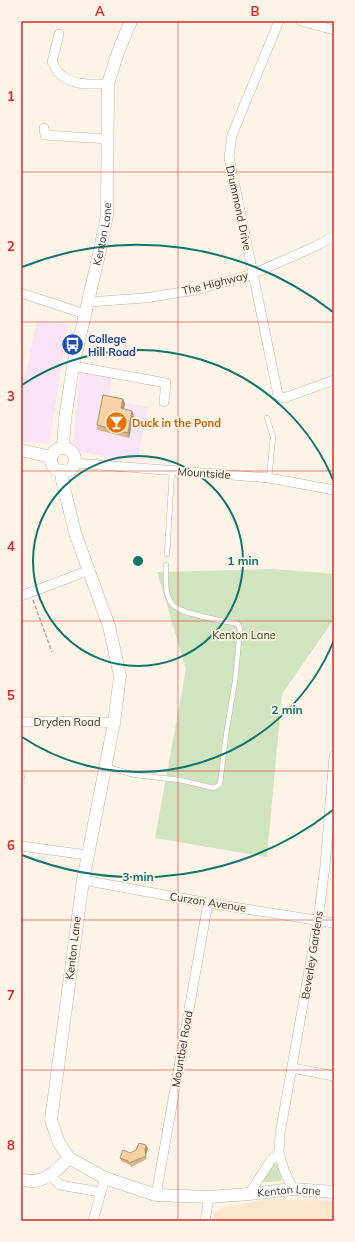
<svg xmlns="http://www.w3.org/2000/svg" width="355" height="1242" viewBox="0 0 355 1242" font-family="Mulish,sans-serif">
  <rect width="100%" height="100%" fill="#fef3e7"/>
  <path fill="#f8e4f4" d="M37,321L68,325L49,444L28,442L21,440V378H25Z
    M80,372L112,378L108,399L148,407L138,459H118L78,451L73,443Z"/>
  <path fill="#fee6cc" d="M271,1199L334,1201V1221H213L214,1214L221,1208Z"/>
  <path fill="#cfe4bf" d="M274,569L334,574V619L282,694L267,857L155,838L186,669L157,572Z
    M274,1163L278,1165L282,1178L281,1181L265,1182L263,1180Z"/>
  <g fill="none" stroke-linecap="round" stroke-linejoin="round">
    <defs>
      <path id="lane" d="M267,418L273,437L269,478
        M167,554L172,471
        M107,767L135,775L180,780L214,788L220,784L226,735L235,681L240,630L238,624C224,621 180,614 172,604C164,594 166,577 166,565
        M21,777H22"/>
      <path id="street" d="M279,21L232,135L229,157L278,395L284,398L334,380
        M301,21L334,30
        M59,34L52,62C55,66 57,73 61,75C74,86 92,84 108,84
        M44,128L45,135L108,139
        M21,293L85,314
        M88,302L145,298L196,290L253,274L316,246L334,236
        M73,366L166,383L164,402
        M74,463L269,478L334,490
        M21,596L90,570
        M21,722L84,721L114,723
        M21,846L87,855
        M83,880L208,903L334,923
        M292,1068L334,1076
        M50,1175L60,1185L100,1192
        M293,1189L284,1170L279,1153L280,1134L318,920L325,866L334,756
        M249,1194L271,1160L279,1153
        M156,1195L208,903
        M93,1221L105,1178
        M205,1221L209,1197"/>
      <g id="secondary">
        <path id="s1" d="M63,448L65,419L73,366L100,250L107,215L108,84L118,52L131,21"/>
        <circle cx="63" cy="460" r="12"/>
        <path d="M21,450L51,457"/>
        <path id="s2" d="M62,471V479L75,533L109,626L120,676L114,723L83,880L51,1120L59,1143L69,1158L105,1178L156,1195L209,1197L249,1194L293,1189L334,1192"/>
        <path d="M21,1180C25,1180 30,1181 34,1181C48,1180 60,1167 69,1158"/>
      </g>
    </defs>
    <use href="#lane" stroke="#c4b3a0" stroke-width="5.5"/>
    <use href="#street" stroke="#c4b3a0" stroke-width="10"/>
    <use href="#secondary" stroke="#c4b3a0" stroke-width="13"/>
    <path stroke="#b5aba1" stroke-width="1.5" stroke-dasharray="4 2" stroke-linecap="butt" d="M33,600L52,652"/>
    <use href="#lane" stroke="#fff" stroke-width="4.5"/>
    <use href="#street" stroke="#fff" stroke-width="9"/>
    <use href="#secondary" stroke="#fff" stroke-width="12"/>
  </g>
  <path fill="#d4b58d" d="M123,399L125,404L124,409L134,416L129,438L98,430L97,425Z
    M148,1148L146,1155L147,1159L131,1167L130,1165L121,1161L120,1158Z"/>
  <path fill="#ad9373" d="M123,399L125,404L123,413L121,408Z
    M132,411L134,416L129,438L128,433Z
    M146,1145L148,1148L146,1155L145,1151Z"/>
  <path fill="#f7d2a4" stroke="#ad9373" d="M103,395L123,399L121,408L132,411L128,433L97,425Z
    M139,1143L146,1145L145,1151L146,1156L129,1163L128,1161L120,1158L123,1150L130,1153L136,1150Z"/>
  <path fill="none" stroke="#d62828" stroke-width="1" stroke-opacity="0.55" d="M178,21V1221M21,172H334M21,322H334M21,471H334M21,621H334M21,771H334M21,920H334M21,1070H334"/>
  <g fill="none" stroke="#0f766e" stroke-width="2">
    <circle cx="138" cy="561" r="105"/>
    <path d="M334 640A211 211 0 0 1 22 737M22 385A211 211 0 0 1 334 482"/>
    <path d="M333 810A316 316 0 0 1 22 855M22 267A316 316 0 0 1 333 312"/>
  </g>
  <defs>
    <symbol id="bus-disc" viewBox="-11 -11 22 22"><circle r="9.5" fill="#1a4fb4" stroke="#fef3e7"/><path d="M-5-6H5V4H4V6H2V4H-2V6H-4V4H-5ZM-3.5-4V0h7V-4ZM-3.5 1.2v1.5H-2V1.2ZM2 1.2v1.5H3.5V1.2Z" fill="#fff"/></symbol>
    <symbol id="bar-disc" viewBox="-11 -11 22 22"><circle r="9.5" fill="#e8710a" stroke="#fef3e7"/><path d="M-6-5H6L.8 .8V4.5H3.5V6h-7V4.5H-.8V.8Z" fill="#fff"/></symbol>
  </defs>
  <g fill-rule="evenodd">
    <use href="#bus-disc" x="60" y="332" width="25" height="25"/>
    <use href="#bar-disc" x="104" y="410" width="25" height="25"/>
  </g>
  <g text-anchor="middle" stroke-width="3.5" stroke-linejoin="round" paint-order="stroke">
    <g font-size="11" fill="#3e372f" stroke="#fef3e7">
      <text transform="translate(239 208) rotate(78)" y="4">Drummond Drive</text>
      <text dy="4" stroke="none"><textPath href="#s1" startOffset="218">Kenton Lane</textPath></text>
      <text transform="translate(215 283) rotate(-14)" y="4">The Highway</text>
      <text transform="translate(204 473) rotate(4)" y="4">Mountside</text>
      <text x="67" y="726">Dryden Road</text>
      <text transform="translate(208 902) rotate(9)" y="4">Curzon Avenue</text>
      <text transform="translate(73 948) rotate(-83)" y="4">Kenton Lane</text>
      <text transform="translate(312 955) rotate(-81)" y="4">Beverley Gardens</text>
      <text transform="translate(182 1049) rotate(-80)" y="4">Mountbel Road</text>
      <text dy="4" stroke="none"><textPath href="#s2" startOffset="934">Kenton Lane</textPath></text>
    </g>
    <g font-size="11" font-weight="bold" fill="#164399" stroke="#fef3e7" text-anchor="start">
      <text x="88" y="343">College<tspan x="88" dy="13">Hill Road</tspan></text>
    </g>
    <g font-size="11" font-weight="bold" fill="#c56008" stroke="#fef3e7" text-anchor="start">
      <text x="132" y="427">Duck in the Pond</text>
    </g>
    <g font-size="11" fill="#2c4411" stroke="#fef3e7">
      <text x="244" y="639">Kenton Lane</text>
    </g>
  </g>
  <circle cx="138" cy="561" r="6" fill="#0f766e" stroke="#fef3e7" stroke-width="2"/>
  <g font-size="12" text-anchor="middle" font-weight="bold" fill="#0f766e" stroke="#fef3e7" stroke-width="3.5" stroke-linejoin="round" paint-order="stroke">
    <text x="243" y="565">1 min</text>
    <text x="287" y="714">2 min</text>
    <text x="138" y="881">3 min</text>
  </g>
  <rect width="355" height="1242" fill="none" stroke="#fef3e7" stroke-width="44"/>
  <rect x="22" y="22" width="311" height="1198" fill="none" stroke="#d62828" stroke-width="1.5"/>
  <g font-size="13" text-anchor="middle" font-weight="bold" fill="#d62828">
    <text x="100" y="16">A</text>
    <text x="255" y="16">B</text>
    <text x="11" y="101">1</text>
    <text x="11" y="251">2</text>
    <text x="11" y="401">3</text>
    <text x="11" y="551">4</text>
    <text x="11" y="700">5</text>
    <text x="11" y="850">6</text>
    <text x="11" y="1000">7</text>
    <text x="11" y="1150">8</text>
  </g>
</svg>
